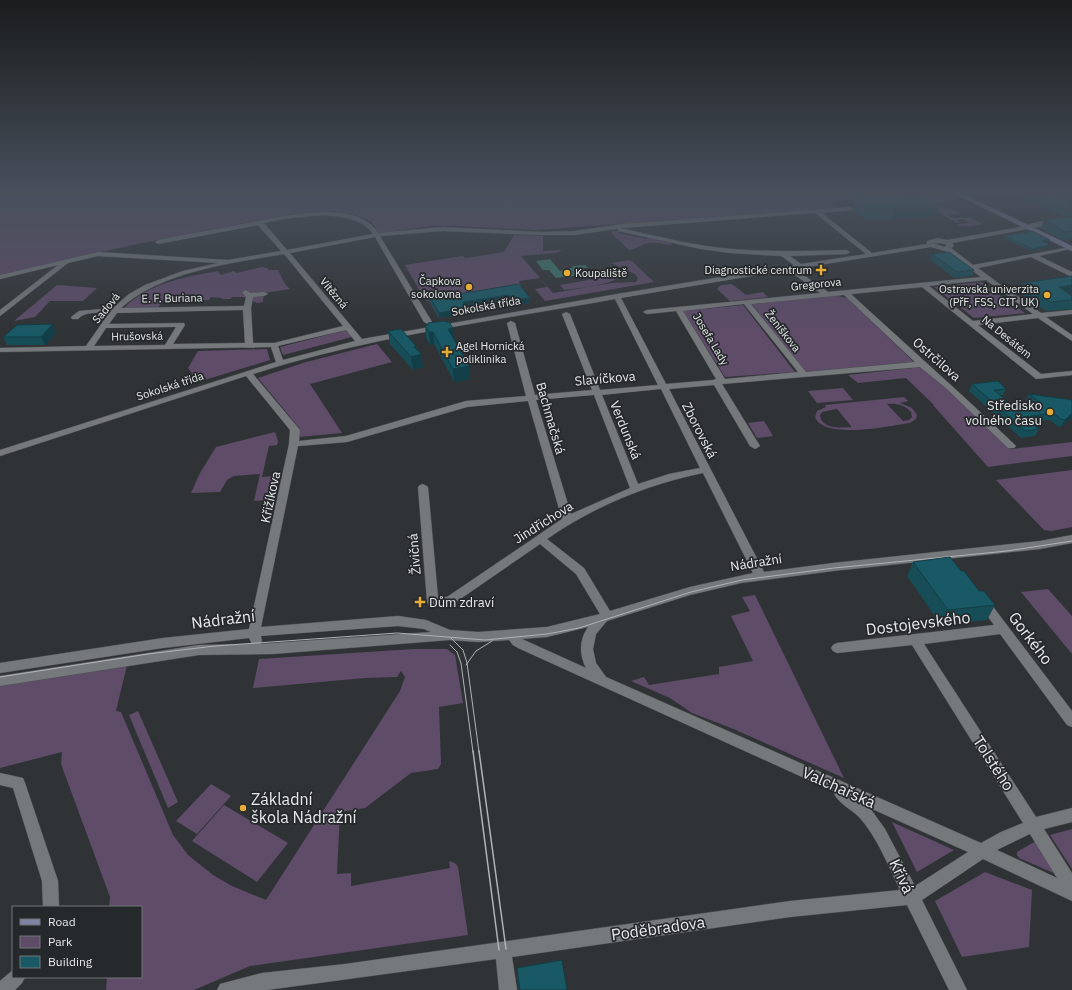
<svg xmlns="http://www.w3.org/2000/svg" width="1072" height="990" viewBox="0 0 1072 990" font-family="'IBM Plex Sans',sans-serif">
  <rect width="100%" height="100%" fill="#303335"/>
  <path fill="#5e4c69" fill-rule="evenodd" d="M0,193H951L958,200L929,203C939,211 951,207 962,213L947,215L953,218H972L983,224C974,225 965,229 957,224L970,223L963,219L957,220L960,222L956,223L924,202L859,198L830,203L836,208L536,230L459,226H431L378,233C377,230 376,227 374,225C358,207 312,211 291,214L137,244L0,275Z
    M612,231H620L618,233L647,239L649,237L672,243L671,245C663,244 655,242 648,243C640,245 636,249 629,250L611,233Z
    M514,235L543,236V251L562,250L556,253L521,256L553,293L612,283L636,282L638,278L635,274L611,263L629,260L633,262L654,282L545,301L535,289L547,287L540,278L519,281L520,285L519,289L530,303L514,306L509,301L464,307L468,314L439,318L429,301L425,300L405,265L462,256L466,258L504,252Z
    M611,266L619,269L623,273C618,285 577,288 564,290L560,285L606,277L610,274Z
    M262,267L267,268L269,270H278L285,284L290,289L264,293L263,302L257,303L244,297H232L230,299H222V298L211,297L209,300H201V298H190L188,300L164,299L158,308L123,309C148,283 185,277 218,271L221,275L234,271L236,273Z
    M981,282L1021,310L1025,313L974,318L934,287Z
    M732,284L746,295L763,292L768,297L730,301L717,289L721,285Z
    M57,285L97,288L83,301H50L35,317L14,321Z
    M833,295L847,298L914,362L805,372L752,304Z
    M743,305L795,372L725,377L683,311Z
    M346,330L352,337L283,355L280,347Z
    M377,344L392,362L310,384L342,433L299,437L300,429L258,378L306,362Z
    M267,349L270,360L198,382L188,368L198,351Z
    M921,367L951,392L1011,449L1072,442V456L988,467L933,405H934L906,378L858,383L848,375Z
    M843,388L853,400L817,403L808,391Z
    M904,397L908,401L900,403L912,408L917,415L916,419L910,423C890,426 824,440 815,417L817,411L826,407L825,405ZM887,404C896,403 905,405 911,412L912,417L909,420L903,421ZM837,409L851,426V427C841,428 821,429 820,415L822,412Z
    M764,421L773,436L757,438L748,423Z
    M275,432L278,441L277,445L269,446L262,477L275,476L270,500L254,501L260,474L234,476L227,480L220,492L191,493L200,473L216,447Z
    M1072,470V527L1052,531L1044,530L996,480Z
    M1048,589L1072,616V654L1021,592Z
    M755,595L844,778L731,728L692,713L670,698L631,681L644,677L649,685L719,674V667L753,661L731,616L750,611L742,597Z
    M414,649H447L455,655L463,703L439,707L441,764L438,769L411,773L365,808L340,812L337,874L351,873V886L450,868L449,861L455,863L458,867L468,935L250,966L194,990H106L107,977H141V907H109L110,897L61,764L62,752L0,768V686L127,665L116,711L121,712L173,835L188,855L213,875L232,886L266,900L400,691L405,677L401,671L397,677L365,678L253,688L259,659Z
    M138,711L178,802L168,808L129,715Z
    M211,784L231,796L197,834L176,821Z
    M224,805L288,843L257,882L192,841Z
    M892,822L954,850L917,872Z
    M1072,829V869L1050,835Z
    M1036,841L1056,874L1019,858L1017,855V852Z
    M985,872L1032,890L1029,947L962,957L935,901Z"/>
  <path fill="#3a766b" d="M550,259L560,271L572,268L573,266L585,265L588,268H584L582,275L556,278L549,270H543L536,261Z"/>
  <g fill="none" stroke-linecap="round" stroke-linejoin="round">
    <defs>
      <path id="street" d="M1059,193H1072V195L1049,198L1046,196Z
        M850,207L853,209L852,210L822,213L872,253L927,244V241L938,238L947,240L1015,228L1038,222L1072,218V222C1032,227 992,236 952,243L954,246L951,248L973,265L1070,247V249L1039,256L1072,272V277L1031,257L978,268L1005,288L1036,285V287L1010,291L1041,313L1072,310V314L1046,317L1072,335V341L1038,318L978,325L1041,374L1072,371V375L1036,379L922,287L851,294C905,344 961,393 1014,444L1016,446L1014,448H1008L947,389L920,367L722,384L760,446L755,449L750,446L714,385L669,389L764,572L833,563L1040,541L1072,535V543L1040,549L833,571L741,583L690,595L607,621L596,634L593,649L596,663L606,677L981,843L1001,832L1023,823L912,645L837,653L833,651L831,648L833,645L837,643L994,625L978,603L980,600L984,599L988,600L1072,711V727L1067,725L1000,634L924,644L1036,817L1072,808V822L1044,829L1072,873V901L983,859L922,900L967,990H949L907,905L790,917L512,957L517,990H499L496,959L267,990H217L220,984L262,973L345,964L790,901L900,890C888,865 877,837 859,817C851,809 836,802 833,791L518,648L513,645L509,640L478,642L449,640L273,654L199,655L0,686V676L199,645L252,644L249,638L163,648L0,673V663L163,638L249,629L289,444L290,430L246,376L0,456V450L276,362L271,347L0,352V348L86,346L109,313C99,313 85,311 78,319H72L71,317L79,311L113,308L129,294L145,285L183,271L218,263L98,256L68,263L0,316V310L58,265L0,279V275L98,252L228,260L281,251L258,225L158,244L155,242L158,240C186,234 214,230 242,224C276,218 356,196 378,233L443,227L542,232L575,231L622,224ZM815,213L866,254L801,264L790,256L847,254L850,252L847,250C808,251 770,252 731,249C694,246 657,236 620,228L618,229V231L701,249L730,253L781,256L794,265L617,294L362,339L290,253L375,237L424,322L428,324L432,322L380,236L443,231L542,235H575L622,228ZM325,215C341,217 363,218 373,234L287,250L264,223L291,218ZM933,243H941L947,245L944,247ZM931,247L945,251L981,277L828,292L795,269ZM284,254L343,326L274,343H253L251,308L253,297L264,296L268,294L264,292L250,293L246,290L242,292L246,297L244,306L121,308C162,271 232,263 284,254ZM788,270L820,293L647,310L643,312L647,314L676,311L716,379L713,380L666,384L621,298ZM986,280L1033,314L973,321L929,286ZM844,295L915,362L806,372L751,304ZM615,299L658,385L600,390L570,314L566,312L562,314L592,390L535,395L515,323L511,321L507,323L526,396L466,401L346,436L299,441L300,430L253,374C371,336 494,321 615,299ZM744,304L798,372L725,379L683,311ZM243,310L245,343L173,344L185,325L184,323L109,324L117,313ZM176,327L165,345L94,346L106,328ZM346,330L355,341L283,360L278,346ZM661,389L700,468L669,474L638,484L602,395ZM594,395L630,488L571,514L536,400ZM528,401L562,519L447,597H438L428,487L423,484L420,485L418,487L427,602L429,605L433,606L453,604L540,544L576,574L600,614L547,627L478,632L450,630L426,620L398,616L261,627L298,446L347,442L467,407ZM703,473L753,573L690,587L610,611L584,568L547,539C593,507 648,484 703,473ZM398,626L424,629L431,632L260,644L262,641L261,636ZM588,627C579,640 579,654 586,668L522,639L547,637ZM870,808L968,852L915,886L885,829ZM1030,834L1057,878L997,850Z
        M0,773L23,778L25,783L58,881L59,907H43L42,881L13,788L0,785Z
        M13,970V977H25L22,983L15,990H0V981Z"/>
      <path id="secondary" d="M953,193H961L1072,246V251Z"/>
    </defs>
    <use href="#street" stroke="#4e5053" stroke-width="1"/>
    <use href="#secondary" stroke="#4e5053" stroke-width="1"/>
    <use href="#street" fill="#76797c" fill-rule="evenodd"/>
    <use href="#secondary" fill="#7f84a3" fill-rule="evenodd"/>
    <path stroke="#b1b4b6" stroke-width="1" d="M451,638L463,650L467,663L479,752
      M450,645L457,652L461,663L473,752
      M466,665L476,651L492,641
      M0,677L148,654L215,646L397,633L485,640L547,634L579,628L691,592L742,580L834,568L1007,551L1072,541"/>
    <path stroke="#b1b4b6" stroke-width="1.5" d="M473,751L499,950
      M479,751L506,949"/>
  </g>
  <path fill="#164d57" d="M1024,193H1052L1072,202V239L1062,240L1041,228L1044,220L1064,217L1023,198Z
    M855,196L940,204L936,215L892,220L889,219L866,220L853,211L854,208L853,207Z
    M1005,236L1049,242H1044L1049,247L1032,251L1004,238Z
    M932,254L974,270L972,276L955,278L930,260Z
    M1022,283L1069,294L1072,296V309L1046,311L1019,292Z
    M519,284L530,298V303L514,306L510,301L467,307L468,314L439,318L429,300V295L459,294Z
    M428,323L454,338L469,366L470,379L454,382L434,344L430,345L426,338L425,326L428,325Z
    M388,331L416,346L423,367L413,370L390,344Z
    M56,333L45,345H7L3,337Z
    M972,384L1006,389L1003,395L1000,396L1015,408L1030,407L1031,404L1026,400L1029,394L1072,400V417L1061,427L1057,426L1050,420L1031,422L1039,429L1035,436L1021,438L969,391Z
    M913,562L961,571L979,591L995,605L987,620L941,625L907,576Z
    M517,968L567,990H519L517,976Z"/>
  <path fill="#123e47" d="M940,204L936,215L892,220L895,209Z
    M1050,240L1049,242L1041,243L1042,241Z
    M1050,245L1049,247L1032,251L1033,249Z
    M1072,285V293L1055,296L1059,287Z
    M509,295L510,301L464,307L463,302Z
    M530,298V303L514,306L513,300Z
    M467,308L468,314L439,318V313Z
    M53,324L56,333L45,345L41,337Z
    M453,328L454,341L448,329Z
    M429,332H433L434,344L430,345Z
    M416,346L417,355L421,354L423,367L413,370L411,357L414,347Z
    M469,366L470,379L454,382L453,369Z
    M1072,413V417L1061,427L1065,420Z"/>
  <path fill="#195965" stroke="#123e47" d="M914,193H922L940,204L895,209L892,208L869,209L856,200L857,198L855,196Z
    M1032,193H1052L1072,202V209L1068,210Z
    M1072,216V231L1066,232L1044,220Z
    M1032,231L1050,240L1042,241L1050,245L1033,249L1005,236Z
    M949,252L974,270L957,272L932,254Z
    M1072,276V285L1059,287L1072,296V300L1050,302L1022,283Z
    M519,284L530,298L513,300L509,295L463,302L467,308L439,313L429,295L456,291L459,294Z
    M445,321L446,322H449L453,328L448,329L469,366L453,369L433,332H429L425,326L428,325V323Z
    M53,324L41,337H3L17,325Z
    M401,329L416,346L414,347L421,354L411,357L388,331Z
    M998,381L1006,389L994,390L1015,408L1033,406L1031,404L1041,403L1029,394L1072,400V413L1065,420L1061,419L1053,413L1024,417L1039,429L1025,431L972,384Z
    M950,557L961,571H964L979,591H984L995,605L948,610L913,562Z
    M562,960L567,990H520L517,968Z"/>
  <linearGradient id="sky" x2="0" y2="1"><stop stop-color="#1a1c1d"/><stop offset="0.58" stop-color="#48505c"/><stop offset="1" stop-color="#48505c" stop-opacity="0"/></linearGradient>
  <rect width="1072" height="332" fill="url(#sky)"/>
  <g fill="#e5ad35" stroke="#26292b" stroke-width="1.5">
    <path d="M819 264h4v4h4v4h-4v4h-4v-4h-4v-4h4z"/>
    <circle cx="567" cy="273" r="4"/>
    <circle cx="469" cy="287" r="4"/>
    <circle cx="1047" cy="295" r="4"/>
    <path d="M445 346h4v4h4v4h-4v4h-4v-4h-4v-4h4z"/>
    <circle cx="1050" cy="412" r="4"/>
    <path d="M418 596h4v4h4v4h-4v4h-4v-4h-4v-4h4z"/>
    <circle cx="243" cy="808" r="4"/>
  </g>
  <g text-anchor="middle" stroke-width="3.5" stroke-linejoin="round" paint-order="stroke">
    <g font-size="11" fill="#e7e9eb" stroke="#26292b" text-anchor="end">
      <text x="812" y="274">Diagnostické centrum</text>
      <text x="575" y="277" text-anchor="start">Koupaliště</text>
      <text x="461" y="285">Čapkova<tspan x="461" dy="13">sokolovna</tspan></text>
      <text x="1039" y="293">Ostravská univerzita<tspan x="1039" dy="13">(PřF, FSS, CIT, UK)</tspan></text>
      <text x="456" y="350" text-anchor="start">Agel Hornická<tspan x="456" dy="13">poliklinika</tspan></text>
    </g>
    <g font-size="11" fill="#e7e9eb" stroke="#26292b">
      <text transform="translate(816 284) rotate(-6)" y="4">Gregorova</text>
      <text transform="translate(334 293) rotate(50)" y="4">Vítězná</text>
      <text transform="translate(172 298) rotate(-1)" y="4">E. F. Buriana</text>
      <text transform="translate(486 306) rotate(-10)" y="4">Sokolská třída</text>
      <text transform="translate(106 308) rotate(-50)" y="4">Sadová</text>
      <text transform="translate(783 331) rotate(52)" y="4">Ženíškova</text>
      <text transform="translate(137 336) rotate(-1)" y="4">Hrušovská</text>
      <text transform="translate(1007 337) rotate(39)" y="4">Na Desátém</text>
      <text transform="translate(711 339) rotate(59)" y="4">Josefa Lady</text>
      <text transform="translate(170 386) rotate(-18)" y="4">Sokolská třída</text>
    </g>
    <g font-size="13" fill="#e7e9eb" stroke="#26292b">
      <text transform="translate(937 359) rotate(41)" y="5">Ostrčilova</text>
      <text transform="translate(605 378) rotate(-5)" y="5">Slavíčkova</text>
      <text transform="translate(551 418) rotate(74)" y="5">Bachmačská</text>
      <text transform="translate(626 430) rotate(68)" y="5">Verdunská</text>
      <text transform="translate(700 430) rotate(63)" y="5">Zborovská</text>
      <text transform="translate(270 497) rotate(-78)" y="5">Křižíkova</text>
      <text transform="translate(543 522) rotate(-32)" y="5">Jindřichova</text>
      <text transform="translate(414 554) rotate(-95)" y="5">Živičná</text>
      <text transform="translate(756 562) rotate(-9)" y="5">Nádražní</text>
    </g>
    <g font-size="13" fill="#e7e9eb" stroke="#26292b" text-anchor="end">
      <text x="1042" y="410">Středisko<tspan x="1042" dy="15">volného času</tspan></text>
      <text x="429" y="607" text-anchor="start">Dům zdraví</text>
    </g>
    <g font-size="16" fill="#e7e9eb" stroke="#26292b">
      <text transform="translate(223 619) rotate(-7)" y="6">Nádražní</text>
      <text transform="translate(918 623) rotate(-7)" y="6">Dostojevského</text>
      <text transform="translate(1031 638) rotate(53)" y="6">Gorkého</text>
      <text transform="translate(994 763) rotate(57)" y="6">Tolstého</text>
      <text transform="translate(839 787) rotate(24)" y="6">Valchařská</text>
      <text transform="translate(902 876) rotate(64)" y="6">Křivá</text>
      <text transform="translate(658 928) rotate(-8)" y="6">Poděbradova</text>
    </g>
    <g font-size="16" fill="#e7e9eb" stroke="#26292b" text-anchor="start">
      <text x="251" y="805">Základní<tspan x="251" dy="18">škola Nádražní</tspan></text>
    </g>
  </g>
  <rect x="12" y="906" width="130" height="72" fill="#26292b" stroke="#737678"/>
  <rect x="20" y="919" width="20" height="6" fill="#7f84a3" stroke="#737678"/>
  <text x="48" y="926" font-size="12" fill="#e7e9eb">Road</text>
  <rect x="20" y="936" width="20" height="12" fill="#5e4c69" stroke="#737678"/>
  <text x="48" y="946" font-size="12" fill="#e7e9eb">Park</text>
  <rect x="20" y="956" width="20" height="12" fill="#195965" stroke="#737678"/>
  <text x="48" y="966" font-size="12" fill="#e7e9eb">Building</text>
</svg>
